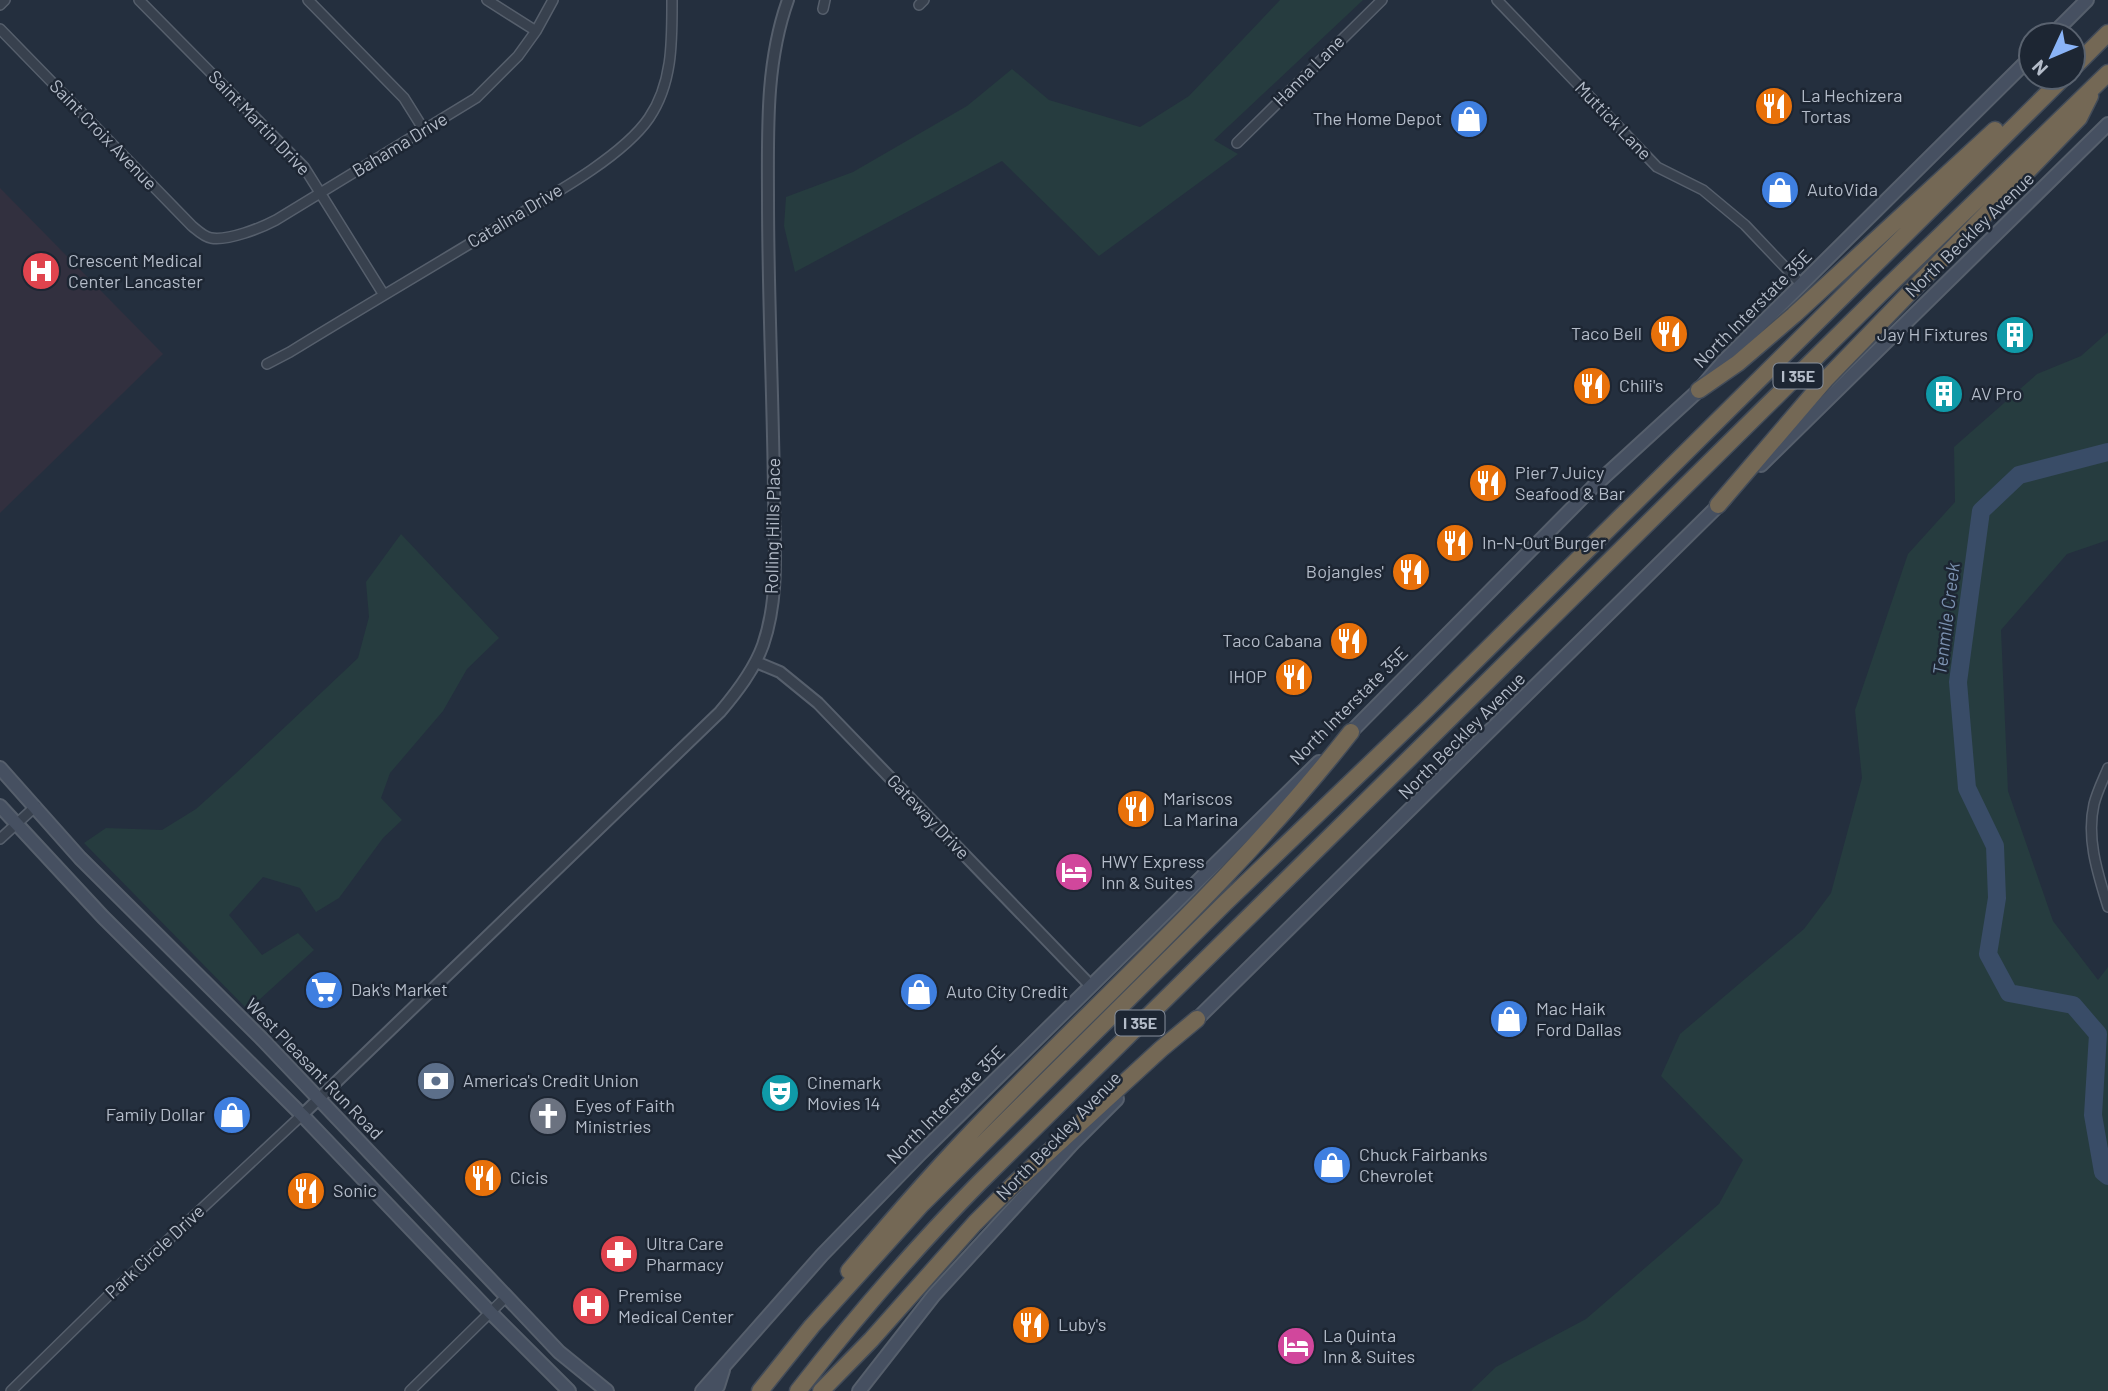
<svg xmlns="http://www.w3.org/2000/svg" width="2108" height="1391" viewBox="0 0 2108 1391" font-family="Barlow,sans-serif">
  <rect width="100%" height="100%" fill="#242f3e"/>
  <path fill="#32303f" d="M0,188L163,354L0,513Z"/>
  <path fill="#263c3f" d="M1280,0H1363L1214,140L1238,154L1099,256L1002,161L795,272L784,226L786,197L853,172L967,106L1012,69L1049,100L1140,127L1189,96Z
    M2108,332V540L2067,554L2001,630L2008,791L2053,921L2098,980L2108,967V1391H1471L1496,1367L1586,1319L1719,1204L1743,1160L1661,1076L1680,1034L1804,929L1831,893L1862,778L1855,710L1908,554L1955,502L1954,447L2037,374L2081,356Z
    M401,534L499,638L467,669L443,711L390,773L381,798L402,820L383,838L339,898L316,912L300,888L263,877L229,915L262,955L298,933L314,950L248,1010L84,843L106,828L162,830L196,809L234,775L358,658L369,617L366,582Z"/>
  <g fill="none" stroke-linecap="round" stroke-linejoin="round">
    <path stroke="#394c67" stroke-width="18" d="M2108,452L2019,475L1981,511L1958,682L1967,788L1995,846L1997,898L1988,954L2009,993L2073,1005L2098,1034L2093,1115L2103,1172L2108,1176"/>
    <defs>
      <path id="minor" d="M139,0L304,167L384,295
        M308,0L404,98L424,130
        M487,0L536,31
        M1497,0L1657,167L1703,190L1745,225L1801,284
        M0,5L5,0
        M919,5L924,0
        M823,9L825,0
        M0,29L192,226C197,230 204,237 211,238C228,241 261,228 276,220L476,98L518,56L536,31L553,0
        M1237,143L1382,0
        M267,364L290,352C360,309 430,268 499,226C543,200 621,159 649,118C673,83 672,40 672,0
        M2108,768C2103,780 2097,792 2094,804C2086,839 2098,874 2108,907
        M0,839L36,806
        M11,1391L107,1297L302,1115
        M410,1391L506,1297"/>
      <path id="tertiary" d="M756,662L780,672L818,703L1091,986
        M302,1115L720,712C737,692 754,670 763,645C780,596 774,543 774,492C773,395 768,297 768,200C768,133 765,64 788,0"/>
      <path id="secondary" d="M2052,35L2087,0
        M1761,465L2108,124
        M1345,738L1593,487L1699,390L1724,361L2031,57
        M0,768L80,858L263,1040L559,1352L607,1391
        M0,806L103,917L302,1115L491,1313L569,1391
        M1192,1024L1725,499
        M702,1391L822,1255L921,1153L1319,762
        M713,1391L718,1386L723,1370
        M859,1391L934,1295L1073,1143L1117,1099"/>
      <path id="motorway" d="M2073,68L2108,33
        M1699,390L1738,363L1794,315L1995,130
        M1718,505L1825,380L2079,118L2090,96
        M849,1271C895,1216 941,1163 990,1113C1112,988 1243,870 1351,732
        M760,1391L812,1326L922,1204L1225,903L1426,710L2064,77
        M798,1391C854,1319 914,1249 979,1183L1879,295L2108,73
        M821,1391L871,1340L975,1223L1015,1183L1161,1049L1197,1019"/>
    </defs>
    <use href="#minor" stroke="#565f6c" stroke-width="12"/>
    <use href="#tertiary" stroke="#565f6c" stroke-width="14"/>
    <use href="#secondary" stroke="#565f6c" stroke-width="16"/>
    <use href="#motorway" stroke="#434c59" stroke-width="19"/>
    <use href="#minor" stroke="#38414e" stroke-width="9"/>
    <use href="#tertiary" stroke="#38414e" stroke-width="10"/>
    <use href="#secondary" stroke="#465061" stroke-width="12"/>
    <use href="#motorway" stroke="#746855" stroke-width="16"/>
  </g>
  <defs>
    <symbol id="restaurant-disc" viewBox="-11 -11 22 22"><circle r="9.5" fill="#e8710a" stroke="#1d2633"/><path d="M-5-6h1v4h1v-4h1v4h1v-4h1v5L-1.5 .5V6h-2V.5L-5-1ZM5-6V6H3V1.5H1.5Q1.5-4 5-6Z" fill="#fff"/></symbol>
    <symbol id="shop-disc" viewBox="-11 -11 22 22"><circle r="9.5" fill="#3f7fe0" stroke="#1d2633"/><path d="M-5-2.5h2.3a2.7 3.5 0 0 1 5.4 0H5L5.5 6h-11ZM-1.5-2.5h3a1.5 2.3 0 0 0-3 0Z" fill="#fff"/></symbol>
    <symbol id="hospital-disc" viewBox="-11 -11 22 22"><circle r="9.5" fill="#e0444e" stroke="#1d2633"/><path d="M-5-5h3v3.5h4V-5h3V5h-3V1.5h-4V5h-3Z" fill="#fff"/></symbol>
    <symbol id="building-disc" viewBox="-11 -11 22 22"><circle r="9.5" fill="#0f9aa8" stroke="#1d2633"/><path d="M-4-6H4V6H1V3H-1V6H-4ZM-2.5-4.3h1.7v1.8h-1.7ZM.8-4.3h1.7v1.8H.8ZM-2.5-1h1.7V.8h-1.7ZM.8-1h1.7V.8H.8Z" fill="#fff"/></symbol>
    <symbol id="hotel-disc" viewBox="-11 -11 22 22"><circle r="9.5" fill="#d1479c" stroke="#1d2633"/><path d="M-6-4.5h1.5V1H6V5H4.5V3h-9V5H-6ZM-4 0a1.8 1.8 0 1 1 3.6 0ZM.5 0V-2.5h3Q6-2.5 6 0Z" fill="#fff"/></symbol>
    <symbol id="supermarket-disc" viewBox="-11 -11 22 22"><circle r="9.5" fill="#3f7fe0" stroke="#1d2633"/><path d="M-6-5.5h2.5l.6 2H6L4.5 2H-2.5L-4.4-4H-6ZM-1.5 3.2a1.3 1.3 0 1 0 .1 0ZM3 3.2a1.3 1.3 0 1 0 .1 0Z" fill="#fff"/></symbol>
    <symbol id="bank-disc" viewBox="-11 -11 22 22"><circle r="9.5" fill="#5c6f8a" stroke="#1d2633"/><path d="M-6-4H6V4H-6ZM0-2.3a2.3 2.3 0 1 0 0 4.6a2.3 2.3 0 1 0 0-4.6Z" fill="#fff"/></symbol>
    <symbol id="theatre-disc" viewBox="-11 -11 22 22"><circle r="9.5" fill="#0f9aa8" stroke="#1d2633"/><path d="M-5-5.5Q0-4 5-5.5V0Q5 5 0 6Q-5 5-5 0ZM-3.3-2.5H-1v1.5H-3.3ZM1-2.5H3.3v1.5H1ZM-2.8 1Q0 5.5 2.8 1Z" fill="#fff"/></symbol>
    <symbol id="church-disc" viewBox="-11 -11 22 22"><circle r="9.5" fill="#6b7280" stroke="#1d2633"/><path d="M-1.2-6h2.4v3.5h3.3v2.4h-3.3V6h-2.4V-.1h-3.3v-2.4h3.3Z" fill="#fff"/></symbol>
    <symbol id="pharmacy-disc" viewBox="-11 -11 22 22"><circle r="9.5" fill="#e0444e" stroke="#1d2633"/><path d="M-2-6h4v4h4v4h-4v4h-4v-4h-4v-4h4Z" fill="#fff"/></symbol>
  </defs>
  <g fill-rule="evenodd">
    <use href="#restaurant-disc" x="1752" y="84" width="44" height="44"/>
    <use href="#shop-disc" x="1447" y="97" width="44" height="44"/>
    <use href="#shop-disc" x="1758" y="168" width="44" height="44"/>
    <use href="#hospital-disc" x="19" y="249" width="44" height="44"/>
    <use href="#restaurant-disc" x="1647" y="312" width="44" height="44"/>
    <use href="#building-disc" x="1993" y="313" width="44" height="44"/>
    <use href="#restaurant-disc" x="1570" y="364" width="44" height="44"/>
    <use href="#building-disc" x="1922" y="372" width="44" height="44"/>
    <use href="#restaurant-disc" x="1466" y="461" width="44" height="44"/>
    <use href="#restaurant-disc" x="1433" y="521" width="44" height="44"/>
    <use href="#restaurant-disc" x="1389" y="550" width="44" height="44"/>
    <use href="#restaurant-disc" x="1327" y="619" width="44" height="44"/>
    <use href="#restaurant-disc" x="1272" y="655" width="44" height="44"/>
    <use href="#restaurant-disc" x="1114" y="787" width="44" height="44"/>
    <use href="#hotel-disc" x="1052" y="850" width="44" height="44"/>
    <use href="#supermarket-disc" x="302" y="968" width="44" height="44"/>
    <use href="#shop-disc" x="897" y="970" width="44" height="44"/>
    <use href="#shop-disc" x="1487" y="997" width="44" height="44"/>
    <use href="#bank-disc" x="414" y="1059" width="44" height="44"/>
    <use href="#theatre-disc" x="758" y="1071" width="44" height="44"/>
    <use href="#shop-disc" x="210" y="1093" width="44" height="44"/>
    <use href="#church-disc" x="526" y="1094" width="44" height="44"/>
    <use href="#shop-disc" x="1310" y="1143" width="44" height="44"/>
    <use href="#restaurant-disc" x="461" y="1156" width="44" height="44"/>
    <use href="#restaurant-disc" x="284" y="1169" width="44" height="44"/>
    <use href="#pharmacy-disc" x="597" y="1232" width="44" height="44"/>
    <use href="#hospital-disc" x="569" y="1284" width="44" height="44"/>
    <use href="#restaurant-disc" x="1009" y="1303" width="44" height="44"/>
    <use href="#hotel-disc" x="1274" y="1324" width="44" height="44"/>
  </g>
  <g text-anchor="middle" stroke-width="5" stroke-linejoin="round" paint-order="stroke">
    <g fill="#1d2633" stroke="#878f9c" stroke-width="2">
      <rect x="1773.5" y="363.5" width="49" height="25" rx="5"/>
      <rect x="1115.5" y="1010.5" width="49" height="25" rx="5"/>
    </g>
    <g font-size="16" font-weight="bold" fill="#b4bcc9">
      <text x="1798" y="382">I 35E</text>
      <text x="1140" y="1029">I 35E</text>
    </g>
    <g font-size="18" fill="#b4bcc9" stroke="#1d2633">
      <text transform="translate(1309 71) rotate(-45)" y="6">Hanna Lane</text>
      <text transform="translate(1613 121) rotate(46)" y="6">Muttick Lane</text>
      <text transform="translate(259 123) rotate(46)" y="6">Saint Martin Drive</text>
      <text transform="translate(103 135) rotate(46)" y="6">Saint Croix Avenue</text>
      <text transform="translate(400 145) rotate(-31)" y="6">Bahama Drive</text>
      <text transform="translate(515 216) rotate(-31)" y="6">Catalina Drive</text>
      <text transform="translate(1970 235) rotate(-44)" y="6">North Beckley Avenue</text>
      <text transform="translate(1753 309) rotate(-45)" y="6">North Interstate 35E</text>
      <text transform="translate(773 526) rotate(-89)" y="6">Rolling Hills Place</text>
      <text transform="translate(1349 706) rotate(-45)" y="6">North Interstate 35E</text>
      <text transform="translate(1462 736) rotate(-45)" y="6">North Beckley Avenue</text>
      <text transform="translate(928 817) rotate(46)" y="6">Gateway Drive</text>
      <text transform="translate(314 1069) rotate(46)" y="6">West Pleasant Run Road</text>
      <text transform="translate(946 1105) rotate(-45)" y="6">North Interstate 35E</text>
      <text transform="translate(1059 1136) rotate(-46)" y="6">North Beckley Avenue</text>
      <text transform="translate(155 1252) rotate(-43)" y="6">Park Circle Drive</text>
    </g>
    <g font-size="18" fill="#b4bcc9" stroke="#1d2633" text-anchor="start">
      <text x="1801" y="102">La Hechizera<tspan x="1801" dy="21">Tortas</tspan></text>
      <text x="1442" y="125" text-anchor="end">The Home Depot</text>
      <text x="1807" y="196">AutoVida</text>
      <text x="68" y="267">Crescent Medical<tspan x="68" dy="21">Center Lancaster</tspan></text>
      <text x="1642" y="340" text-anchor="end">Taco Bell</text>
      <text x="1988" y="341" text-anchor="end">Jay H Fixtures</text>
      <text x="1619" y="392">Chili's</text>
      <text x="1971" y="400">AV Pro</text>
      <text x="1515" y="479">Pier 7 Juicy<tspan x="1515" dy="21">Seafood &amp; Bar</tspan></text>
      <text x="1482" y="549">In-N-Out Burger</text>
      <text x="1384" y="578" text-anchor="end">Bojangles'</text>
      <text x="1322" y="647" text-anchor="end">Taco Cabana</text>
      <text x="1267" y="683" text-anchor="end">IHOP</text>
      <text x="1163" y="805">Mariscos<tspan x="1163" dy="21">La Marina</tspan></text>
      <text x="1101" y="868">HWY Express<tspan x="1101" dy="21">Inn &amp; Suites</tspan></text>
      <text x="351" y="996">Dak's Market</text>
      <text x="946" y="998">Auto City Credit</text>
      <text x="1536" y="1015">Mac Haik<tspan x="1536" dy="21">Ford Dallas</tspan></text>
      <text x="463" y="1087">America's Credit Union</text>
      <text x="807" y="1089">Cinemark<tspan x="807" dy="21">Movies 14</tspan></text>
      <text x="575" y="1112">Eyes of Faith<tspan x="575" dy="21">Ministries</tspan></text>
      <text x="205" y="1121" text-anchor="end">Family Dollar</text>
      <text x="1359" y="1161">Chuck Fairbanks<tspan x="1359" dy="21">Chevrolet</tspan></text>
      <text x="510" y="1184">Cicis</text>
      <text x="333" y="1197">Sonic</text>
      <text x="646" y="1250">Ultra Care<tspan x="646" dy="21">Pharmacy</tspan></text>
      <text x="618" y="1302">Premise<tspan x="618" dy="21">Medical Center</tspan></text>
      <text x="1058" y="1331">Luby's</text>
      <text x="1323" y="1342">La Quinta<tspan x="1323" dy="21">Inn &amp; Suites</tspan></text>
    </g>
    <g font-size="19" font-style="italic" fill="#7c92b1" stroke="#1d2633">
      <text transform="translate(1946 619) rotate(-83)" y="7">Tenmile Creek</text>
    </g>
  </g>
  <g transform="translate(2052 56) rotate(226)"><circle r="33" fill="#1d2633" stroke="#59626f" stroke-width="2"/>
  <path d="M0-5L12 26L0 18L-12 26Z" fill="#8ab4f8"/>
  <text y="-10" font-size="19" font-weight="bold" text-anchor="middle" fill="#b4bcc9">N</text>
  </g>
</svg>
